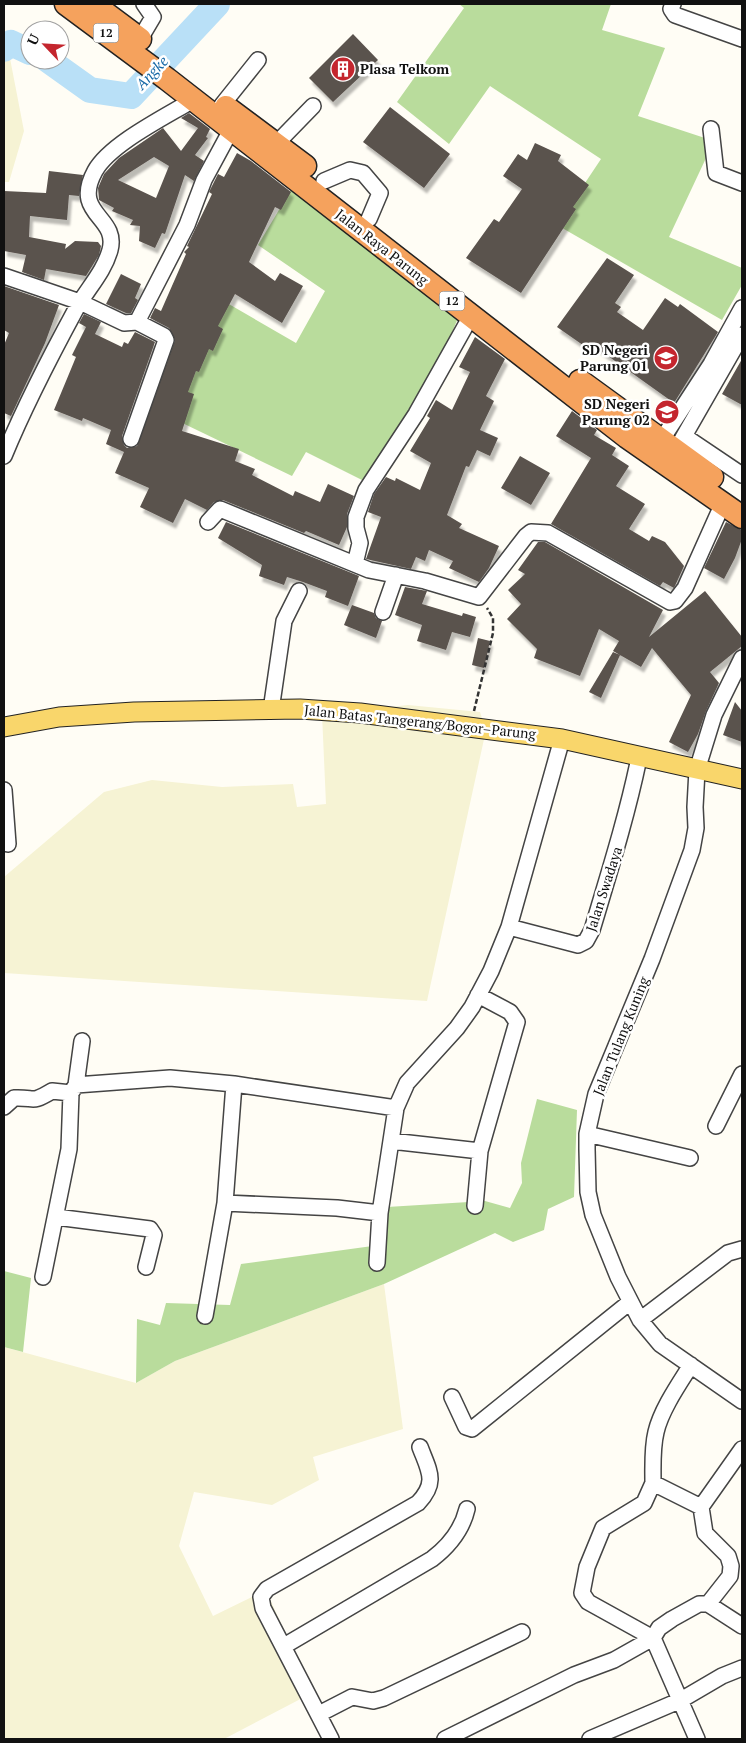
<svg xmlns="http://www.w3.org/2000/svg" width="746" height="1743" viewBox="0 0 746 1743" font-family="'PT Serif',serif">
  <defs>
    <filter id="shadow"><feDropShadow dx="3" dy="5.5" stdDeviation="1" flood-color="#0004"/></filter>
  </defs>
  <rect width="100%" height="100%" fill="#fffdf5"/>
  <path fill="#f6f3d4" d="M8,48L24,131L9,182H4V49Z
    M408,705L480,712L486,730L427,1001L4,973V877L104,792L152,780L222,787L293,784L297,807L326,804L322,714Z
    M384,1284L403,1429L313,1457L319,1480L272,1505L194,1492L179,1546L213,1616L266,1590L312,1693L224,1739H4V1347L136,1383L175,1361Z"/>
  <path fill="#b9dc9c" d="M459,4H611L602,30L665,48L638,116L714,141L669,237L742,268V285L722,320L557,225L601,159L490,86L449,144L397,102L464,8Z
    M298,178L464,304L433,377L368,483L306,452L292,476L174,419L227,303L296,343L325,291L258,245Z
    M537,1099L577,1110L574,1197L548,1209L544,1230L513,1242L495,1233L384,1284L175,1361L136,1383L137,1319L160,1325L166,1303L230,1305L241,1264L387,1244V1207L485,1201L510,1208L522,1183L521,1163Z
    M4,1271L31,1278L23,1352L4,1347Z"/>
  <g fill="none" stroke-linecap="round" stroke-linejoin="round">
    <path stroke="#b9e0f7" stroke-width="26" d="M4,49L11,43L30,52
      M48,60L90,90L131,96L217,4"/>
  </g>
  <path fill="#5a524d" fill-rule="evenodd" filter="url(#shadow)" d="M353,34L378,60L333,102L309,78Z
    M390,107L450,154L424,188L363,142Z
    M189,113L210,129L206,137L208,138L195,155L204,161L194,181L185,175L165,234L162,233L155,248L139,241L140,226L130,225L133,220L112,211L114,208L99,200L98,188L104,174L119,158L163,128L181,151L198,128L181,118ZM154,157L169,166L156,198L118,180Z
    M535,143L561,155L558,161L589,185L573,207L576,209L521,293L466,258L494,219L499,222L522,189L503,176L518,154L527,160Z
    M237,153L251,161L291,192L281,210L275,207L249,262L275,281L280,273L303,286L282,323L235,294L218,326L223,329L213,351L209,349L199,372L196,371L188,392L194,394L182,431L239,449L235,461L255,469L252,475L293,496L295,491L320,502L328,484L354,496L347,514V527L339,545L306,531L304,533L223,500L214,502L207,510L185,499L173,523L140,507L149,488L115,473L124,452L106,444L111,430L83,418L82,421L54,410L76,357L72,355L86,327L79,323L84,314L101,322L95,334L122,347L124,342L128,344L135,332L155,342L122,436L124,445L127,448L137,446L175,340L169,328L150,318L155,308L161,311L186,254L184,252L189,247L187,246L212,194L209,192L218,174L224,177Z
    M49,171L83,175L79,196L69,195L67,220L30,216L29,237L66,244L65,249L75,241L98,242L101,246L99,255L86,276L46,269L44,280L22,272L26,255L4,251V191L46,193Z
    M607,258L634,275L615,303L621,307L617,312L643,330L665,298L678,307L680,304L718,332L674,403L594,346L590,350L557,327Z
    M121,274L141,284L135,298L138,300L131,313H126L106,304Z
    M4,286L59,305L45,343L11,416L4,413V345L9,333L4,330Z
    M475,337L505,359L486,396L494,401L480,430L498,438L490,456L477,450L469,467L466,466L447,515L462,524L459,528L499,546L489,568L479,582L449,568L453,561L429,550L425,561L416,557L411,569L366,559L381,517L368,512L374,494L386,477L395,481L396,478L420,490L431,463L410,451L430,418L427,416L436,400L452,410L470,372L459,367Z
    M742,359V405L722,394Z
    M572,411L597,430L594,435L616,448L612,455L629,466L616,486L645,504L629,529L649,541L652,536L665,542L684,566L674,588L663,582L660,586L551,524L591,458L556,436Z
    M520,456L550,473L531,505L501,488Z
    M226,522L359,576L348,606L325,597L327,591L303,582L287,577L284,585L259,576L262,565L218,538Z
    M726,522L742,530V539L735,558L724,579L704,568Z
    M538,542H545L663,610L649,637L705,591L742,637V646L710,672L719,683L706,711L698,734L688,752L669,742L691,695L652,648L641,667L613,651L619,641L599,629L580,676L534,658L537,649L507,619L521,604L508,590L525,574L518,570Z
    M405,587L427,591L422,604L462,616L463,613L476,617L470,637L452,632L446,650L417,641L422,625L395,615Z
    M352,605L374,613L376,618L382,621L376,638L344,625Z
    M478,638L490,641L484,668L472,665Z
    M613,652L620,655L601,698L589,692Z
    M735,702L742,711V742L723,735Z"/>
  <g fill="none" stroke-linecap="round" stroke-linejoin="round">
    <defs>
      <path id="minor" d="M673,4L671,9L675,15L742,39
        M140,39L153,17L144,4
        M222,105L258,60
        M711,129L716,173L742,183
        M276,144L313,106
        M324,181L350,170L363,173L380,193L369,219
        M4,276L80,302L124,323L137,322L187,225L204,180L231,130
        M684,436L742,475
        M131,439L166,340L164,336L137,322
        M657,447L711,364L742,308
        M4,456C25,405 50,357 76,309C87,289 104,272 110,250C119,216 71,215 95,171C110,144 165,117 193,100
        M672,457L742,335
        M208,522L220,509L369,570L425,581L479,597L526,536L531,532L548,533L670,602L675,601L685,588L723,503
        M355,564L360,543L356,528V517L366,490L416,414L471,316
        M383,612L396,575
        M742,658L714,715L697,770L695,807L696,828L692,850L652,959L596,1094L587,1134V1149L588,1192L593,1215L618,1277L640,1320L660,1344L742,1401
        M271,710L284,621L299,591
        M4,790L8,844
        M509,927L578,945L586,941L592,930C609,873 627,816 639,758
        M76,1085L170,1078L234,1084L396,1108
        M4,1107L14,1098C37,1097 30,1104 52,1091L71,1093
        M716,1126L742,1074
        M587,1134L690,1158
        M391,1141L480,1151
        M225,1203L337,1208L380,1213
        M475,1206L480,1151L517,1022L510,1012L478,995
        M56,1217L150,1229L154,1235L146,1267
        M377,1263L380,1213L396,1108L407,1083L457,1028L472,1007L491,971L509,927L562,739
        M43,1277L69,1149L71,1093L76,1085L82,1041
        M205,1316L225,1203L234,1084
        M640,1320L728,1253L742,1249
        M691,1365C679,1384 661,1410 656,1432C652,1448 653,1466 653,1483L701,1507
        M452,1397L466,1427L472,1429L630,1302
        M653,1483L644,1503L603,1528L587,1567L582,1593L588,1602L653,1638L697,1739
        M708,1604L730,1576L731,1566L728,1556L705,1533L701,1507L742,1449
        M284,1646L432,1559C449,1546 462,1530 467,1509
        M319,1714L352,1697L373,1701L384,1698L522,1632
        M331,1739L263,1608L261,1597L267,1589L418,1503C438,1482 429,1471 420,1447
        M445,1739L574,1675L614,1660L653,1638L659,1628L672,1619L699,1604H708L742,1626
        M590,1739L681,1700L722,1676L742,1668"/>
      <path id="major" d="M4,727L59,717L134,712L300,709L360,713L562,739L742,779"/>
      <path id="highway" d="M66,4L167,79L627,437L742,517
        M93,4L140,39
        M226,107L305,166
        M580,381L712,477"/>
    </defs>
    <use href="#minor" stroke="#444" stroke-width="18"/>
    <use href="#major" stroke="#222" stroke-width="21"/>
    <use href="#highway" stroke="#222" stroke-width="25"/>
    <path stroke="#333" stroke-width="2.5" stroke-dasharray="5 2.5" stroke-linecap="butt" d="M474,711L493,633V618L487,608"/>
    <use href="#minor" stroke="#fff" stroke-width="15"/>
    <use href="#major" stroke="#f9d66b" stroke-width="19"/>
    <use href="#highway" stroke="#f5a25d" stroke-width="22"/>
  </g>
  <defs>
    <symbol id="building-disc" viewBox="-11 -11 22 22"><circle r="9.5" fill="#c4262e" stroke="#fff"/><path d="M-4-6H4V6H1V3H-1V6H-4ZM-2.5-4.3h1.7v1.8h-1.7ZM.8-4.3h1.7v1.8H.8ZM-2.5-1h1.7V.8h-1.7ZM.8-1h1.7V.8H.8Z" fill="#fff"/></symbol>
    <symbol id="school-disc" viewBox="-11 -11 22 22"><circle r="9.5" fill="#c4262e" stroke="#fff"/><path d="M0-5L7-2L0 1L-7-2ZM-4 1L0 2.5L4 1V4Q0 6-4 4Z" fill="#fff"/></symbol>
  </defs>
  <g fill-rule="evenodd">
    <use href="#building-disc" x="329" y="55" width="28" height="28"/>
    <use href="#school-disc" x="652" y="344" width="28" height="28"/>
    <use href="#school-disc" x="653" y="398" width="28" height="28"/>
  </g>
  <g text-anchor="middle" stroke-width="5" stroke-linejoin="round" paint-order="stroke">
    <g fill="#fff" stroke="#585858" stroke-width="1">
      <rect x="93.5" y="23.5" width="25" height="19" rx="4"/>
      <rect x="439.5" y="291.5" width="25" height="19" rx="4"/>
    </g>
    <g font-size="12" font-weight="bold" fill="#111">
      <text x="106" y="37">12</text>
      <text x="452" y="305">12</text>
    </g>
    <g font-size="14" font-weight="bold" fill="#111" stroke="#fff" text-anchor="end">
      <text x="360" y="74" text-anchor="start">Plasa Telkom</text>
      <text x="648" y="355">SD Negeri<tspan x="648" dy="16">Parung 01</tspan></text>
      <text x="650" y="409">SD Negeri<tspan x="650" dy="16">Parung 02</tspan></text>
    </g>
    <g font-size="14" fill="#111" stroke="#fff">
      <text transform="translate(382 247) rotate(38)" y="5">Jalan Raya Parung</text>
      <text transform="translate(420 722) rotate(6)" y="5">Jalan Batas Tangerang/Bogor–Parung</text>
      <text transform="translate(604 889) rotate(-72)" y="5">Jalan Swadaya</text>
      <text transform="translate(621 1036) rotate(-68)" y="5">Jalan Tulang Kuning</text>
    </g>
    <g font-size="15" font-style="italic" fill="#1768a6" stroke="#fff">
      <text transform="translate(152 73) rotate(-47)" y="5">Angke</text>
    </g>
  </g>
  <rect width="746" height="1743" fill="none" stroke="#111111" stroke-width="10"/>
  <g transform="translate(45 45) rotate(295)"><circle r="24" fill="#ffffff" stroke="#a0a0a0"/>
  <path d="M0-4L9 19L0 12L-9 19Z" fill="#c4262e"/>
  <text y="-8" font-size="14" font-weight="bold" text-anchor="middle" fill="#111111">U</text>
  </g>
</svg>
